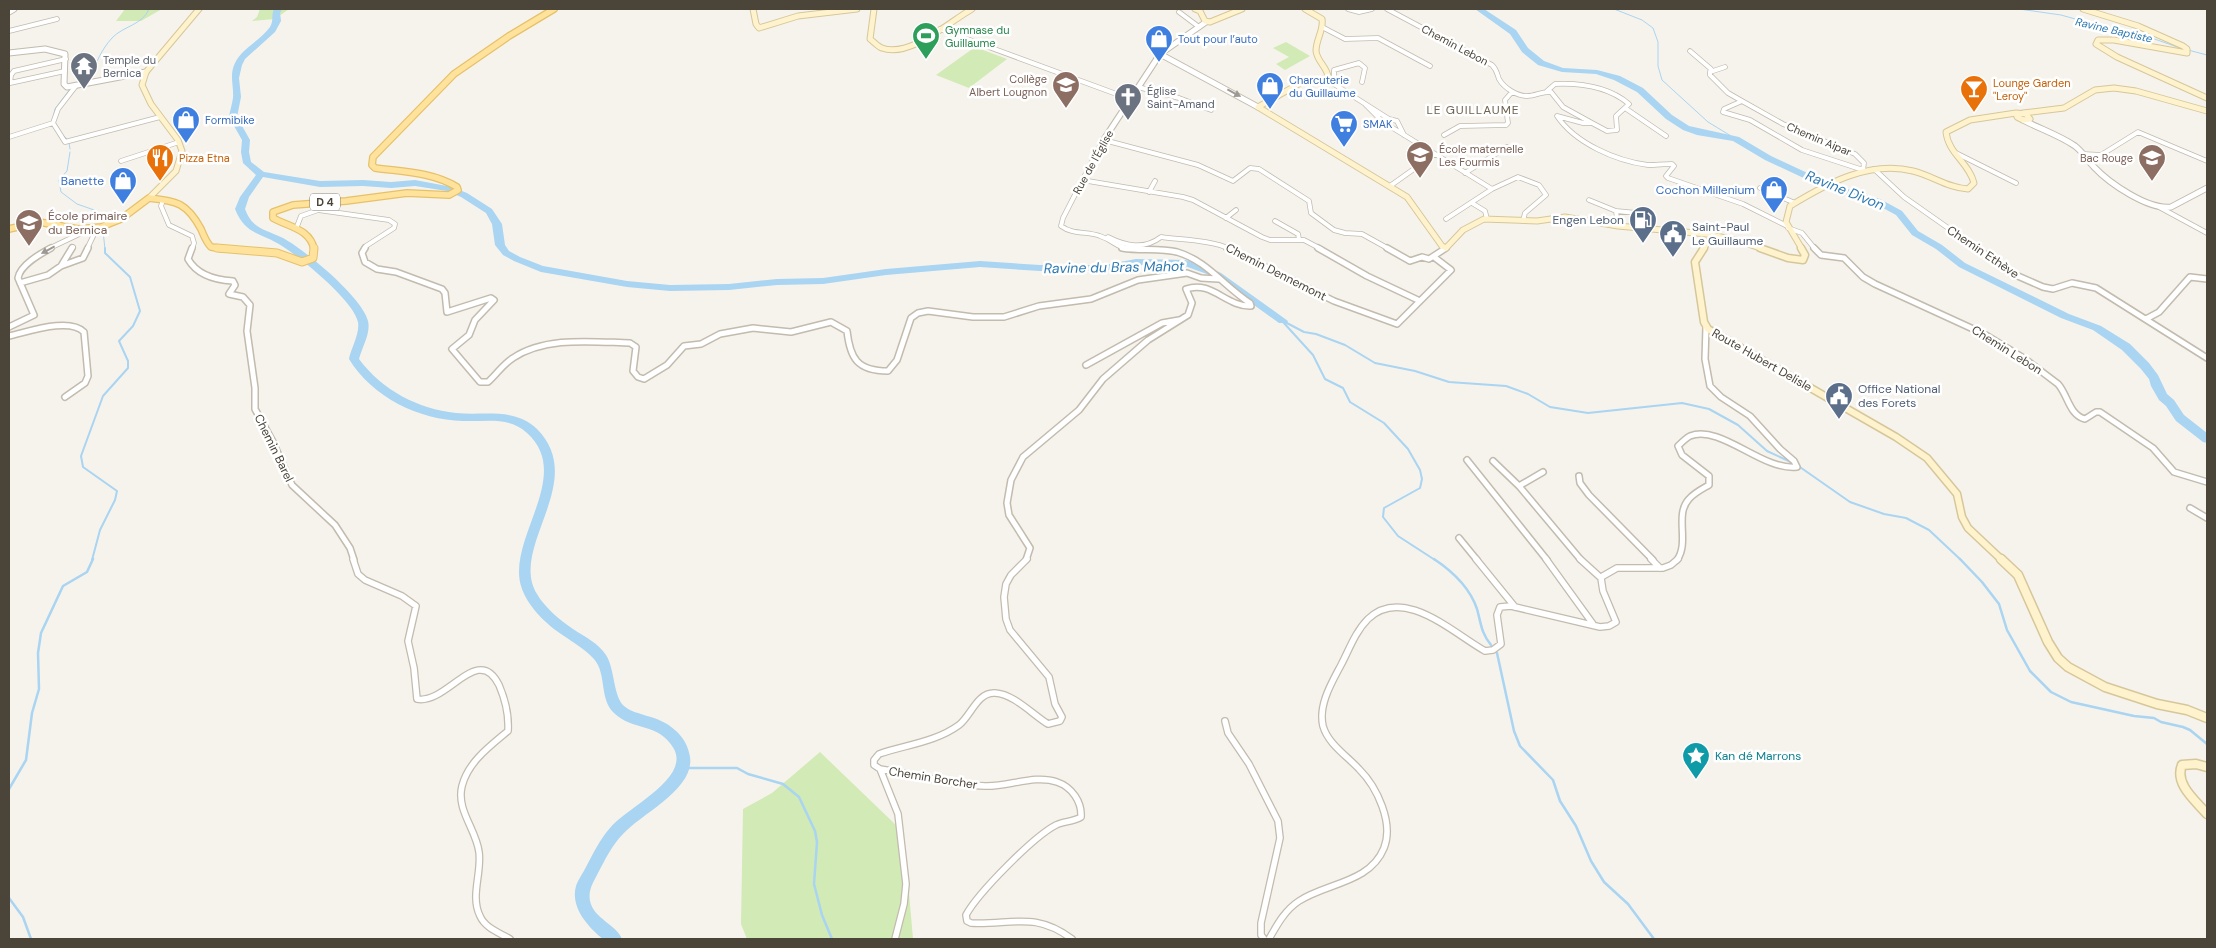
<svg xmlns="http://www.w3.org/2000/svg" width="2216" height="948" viewBox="0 0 2216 948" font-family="'DM Sans',sans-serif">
  <rect width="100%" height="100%" fill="#f6f3ec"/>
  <path fill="#d2eab5" d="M125,9H162L141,21H116Z
    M260,9H289L275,19L252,21L257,17Z
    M1286,42L1310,56L1285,70L1276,64L1289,57L1273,48Z
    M975,47L1007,59L969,88L936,75Z
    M820,752L898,827L906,858L913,939H747L741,924L743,809L772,793Z"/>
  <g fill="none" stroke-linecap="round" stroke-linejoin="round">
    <path stroke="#a9d4f2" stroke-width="1" d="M1614,9L1642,20L1653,28L1658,42V66L1662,80L1708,122L1736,139
      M2019,9L2061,15L2122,32L2143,35L2183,49
      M2188,50L2207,55
      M75,84L90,76C97,62 101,50 112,38C123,26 143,25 149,9
      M53,118L55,109L70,89
      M61,133L68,140
      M69,143L70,149
      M70,152L67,171L59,180L61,192L77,204L97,211L103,224
      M103,231L105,249"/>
    <path stroke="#a9d4f2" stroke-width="2" d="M1283,321L1304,332L1316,334L1345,345L1375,363L1415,371L1449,382L1506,386L1528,394L1550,407L1588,413L1682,403L1709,409L1738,425L1767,451L1793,463
      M1283,322L1313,355L1325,379L1343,388L1350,402L1384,423L1408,449L1420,470L1422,479L1420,488L1384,508L1383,517L1398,536L1435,560
      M1797,465L1850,502L1884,514L1906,518L1929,530L1961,560
      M92,560L100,530L115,500L117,491L83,467L81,456L103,396L128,368V361L119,341L133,326L140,311L130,277L105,253V248"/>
    <path stroke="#a9d4f2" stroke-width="2.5" d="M1434,559C1452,571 1470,588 1477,609C1481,623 1481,633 1491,645
      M1960,559L1982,582L1999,604L2007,630L2030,671L2051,692L2071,702L2134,716L2154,718L2161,722L2183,727L2190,730L2207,744
      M1497,653L1514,731L1520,746L1553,780L1560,801L1576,826L1591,861L1604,882L1628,904L1654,939
      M683,768H737L748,774L783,784L799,797L815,831L817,842L814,884L822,915L832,939
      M9,789L26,760L32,713L39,689L38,653L41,633L63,586L87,572L93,559
      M9,898L23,917L31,939"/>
    <path fill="#a9d4f2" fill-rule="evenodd" d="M274,9H282L280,13L281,21L275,32L245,59L242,65L239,78L241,97L237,117L250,140L249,152L251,162L264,172L320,181L363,180L391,182L415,180L452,187L467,193L492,209L502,224L505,245L509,251L520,257L543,266L627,281L670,285L729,284L777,279L823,278L886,269L980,261L1040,265H1104L1136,259L1185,260L1201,264L1221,273L1288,321L1287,323H1279L1215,277L1185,266L1136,265L1104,271H1040L980,267L886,275L823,284L777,285L729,290L670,291L627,287L541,272L514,261L503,255L495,245L492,224L486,213L461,197L447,191L415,186L391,188L363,186L320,187L263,177L249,197L245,209C253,230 265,229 283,238C305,250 362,297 368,321C371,333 362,347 359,359C382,390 418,409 456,413C484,416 514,407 537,429C589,482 508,547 537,594C545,608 560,620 573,629C585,637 598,643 606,655C615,669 613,696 624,706C631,712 639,713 647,716C668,721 687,735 690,757C695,789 641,814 623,834C612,845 605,860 598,873C593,883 588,890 590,901C594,919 616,924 622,939H603C588,927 570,907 576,886C578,880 583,873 586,867C593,854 600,839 610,828C626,808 690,779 674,749C659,722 632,731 614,713C599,699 607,674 594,659C585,649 574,643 564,636C547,625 529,608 522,589C504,541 575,476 527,433C509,416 486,422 463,421C419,420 372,397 349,359C351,348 360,334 358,322C353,300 301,258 282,246C261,232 246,236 235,209L240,197L256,175L243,163L241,152L242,140L229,117C230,111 232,104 233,98C234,86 229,75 235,63C242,48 260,41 270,27C274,21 271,15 274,9Z
      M1475,9H1484L1516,30L1528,48L1544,61L1563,68L1597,70L1620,76L1643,88L1672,115L1689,126L1739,137L1771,156L1831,184L1880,199L1902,211L1918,231L1942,245L1965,263L2069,314L2101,326L2130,344L2149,363L2158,375L2167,394L2174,400L2184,415L2207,433V443L2203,442L2176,421L2166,406L2159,400L2151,386L2149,379L2141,369L2122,350L2093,330L2061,318L1959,267L1936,249L1912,235L1896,215L1874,203L1825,188L1765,160L1733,141L1697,135L1683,130L1666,119L1637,92L1614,80L1596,74L1562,72L1538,65L1522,52L1510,34Z"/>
    <defs>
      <path id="minor-far2" d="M1348,9L1359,12L1372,9
        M1387,9L1492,65C1497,70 1497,74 1499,79C1504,88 1517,96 1527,96C1536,96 1542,91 1551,92L1563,107L1592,123H1583L1557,116C1575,143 1616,161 1648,165C1656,165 1664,164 1672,164L1674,166L1666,176L1668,178L1743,204L1787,226
        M1179,12L1199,27
        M1322,27L1345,39L1378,38L1430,66
        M940,29L1130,99
        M9,31L57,19
        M1690,51L1711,69L1710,72
        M1725,67L1710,72V75L1728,93L1742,101
        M65,71L10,83L11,75L14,71L66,59
        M1326,79L1389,119L1397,121L1404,135
        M1327,79L1334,78V70L1359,63L1365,68L1362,82
        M75,87L58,109L53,123L65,142L160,117
        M1138,87L1179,98L1211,110
        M1547,91L1555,84C1580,83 1609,87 1629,104L1616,116L1617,130L1607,131L1592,123
        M1742,101L1783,124L1855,154L1864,163L1863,170L1802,150L1750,120L1723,112L1724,109Z
        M1365,104L1383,122L1492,189L1518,177L1539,185L1546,195L1525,213L1523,221
        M1625,108L1666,136
        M1444,135L1460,126L1506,125L1508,123L1505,100L1512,92
        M9,137L53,123
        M1104,140L1198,165L1233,181L1250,168L1259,169L1309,201L1311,213L1334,230L1345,233L1362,234L1389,249
        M1101,144L1063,218L1061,226C1073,235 1087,231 1100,236C1115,241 1115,248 1133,249
        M1954,152L2016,183
        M2083,154L2101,155L2138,132L2207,161
        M121,161L179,142
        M1874,169L1904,197L1978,249
        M1465,173L1507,147
        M1082,180L1183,197L1193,200L1262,237L1270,240H1304L1321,249
        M1390,186L1435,154
        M1760,188L1795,203
        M1149,192L1155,181
        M163,200L161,206L169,225L192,236L194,243L192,249
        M1589,200L1616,211L1618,226
        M1472,203L1485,211L1487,219
        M2159,207L2207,233
        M1616,211L1637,213
        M1226,218L1236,210
        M1446,219L1492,189
        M1275,221L1298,234L1299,239
        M1788,228L1802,233L1815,249
        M296,229L301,216L318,210L389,220L395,224L394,228L366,246L364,249
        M1108,237C1126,246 1144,250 1161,237C1182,240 1212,240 1230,249
        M48,249L90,229
        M71,249L73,247
        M87,249L97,228
        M1444,249L1446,248"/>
      <path id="minor-far1" d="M192,248L188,259C197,275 215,280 233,281L235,285L229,294L243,297L250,305L247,331L255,388V409L273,442L292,485L335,525L350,548L354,560
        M365,248L362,253L365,262L377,269L396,272L442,289L445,293L447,312L491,298L494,300L475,320L469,335L452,349L480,382H488C497,374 503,364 513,358C546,336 593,342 630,343L636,347L633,371L638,377L644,379L667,365L684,346L701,344L720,334L753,328L791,332L831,322L847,331C850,358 857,371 888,371L897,360L911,318L918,313L928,311L973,317H1004L1039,306L1091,299L1138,280L1187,273L1201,278L1218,279
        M1227,248L1334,301L1397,324L1451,270L1434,257
        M1318,248L1367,276L1420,301
        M1387,248L1410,261L1422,257L1429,259L1446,248
        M1814,248L1821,255L1844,258L1863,277L1875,284L1984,334L2025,359L2058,384C2068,395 2069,415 2085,419L2096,412H2100L2153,448L2174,472L2207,482
        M1976,248L2011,273L2043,287L2053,289L2072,283L2096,288L2207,358
        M61,266L72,248
        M20,283L48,275L61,266L83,258L88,248
        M2146,319L2159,312L2190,277L2207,279
        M9,327L34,315L18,278C20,265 40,254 51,248
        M9,336C28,332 69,317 84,332L88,376L85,383L65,397
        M1086,365L1162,323L1179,320
        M1467,460L1547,560
        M1493,461L1519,486
        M1543,472L1519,486L1581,560
        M1579,476L1580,483L1589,495L1653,560
        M2190,508L2207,518
        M1459,538L1477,560
        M1026,560L1030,548L1009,515L1007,503L1011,480L1023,457L1079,410L1103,379L1148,340L1188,315L1192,303L1186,289C1212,280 1226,307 1251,306L1250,303C1225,287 1206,260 1177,252C1159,248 1140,251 1122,248
        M1677,560C1690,542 1674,515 1689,499C1694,493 1702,489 1709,485V476L1682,455L1678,446C1681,443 1686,438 1690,436C1721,424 1762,471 1797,467L1794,461L1780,449L1750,416L1721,397L1710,386L1705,359L1706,327"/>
      <path id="minor" d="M353,559L358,574L365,580L402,596L416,606L408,641L414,668L417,699C447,705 478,642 499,685C505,699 509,716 508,731C490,746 468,762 462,786C456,810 476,829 479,852C482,873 470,896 480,916C485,928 500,933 510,939
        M1027,559L1011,575L1006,584L1004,597L1006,619L1010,630L1049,677L1055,704L1062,717L1060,721L1048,724C1033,715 1014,694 995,693C977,692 971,716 959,725C936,742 905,745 879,754L874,760V765L880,769C915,774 950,785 985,786C1008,787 1035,774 1057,782C1072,787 1082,802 1081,817C1073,822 1064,821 1056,825C1033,837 978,893 966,915L967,921L971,923C1011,925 1035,911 1072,939
        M1476,559L1515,607
        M1546,559L1593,624
        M1580,559L1601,578
        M1651,559L1660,568
        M1225,721L1228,733L1249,764L1278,821L1280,838L1261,923V935L1264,939
        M880,769L898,814L906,884L904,904L895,939
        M1269,939C1277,925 1285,910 1299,901C1326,883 1370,883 1384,848C1394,823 1377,787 1359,769C1347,756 1328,744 1323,726C1318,705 1332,682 1341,665C1349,650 1355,632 1368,619C1403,585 1453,633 1485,651L1493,650L1501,644L1497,615L1500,607L1511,606L1600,627L1609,626L1616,622L1603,591L1601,578L1603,576L1617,568H1663L1671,565L1678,559"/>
      <path id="tertiary" d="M9,12L14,9
        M9,53L45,49L65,54L64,84L67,87L146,72
        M1160,54L1258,107
        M2023,120C2040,129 2059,135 2075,146C2083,152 2087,160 2094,167C2109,183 2148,210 2171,207L2207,188
        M1101,144L1160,54L1206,22"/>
      <path id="secondary-far2" d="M753,9L756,24L759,28L798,16L857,9
        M874,9L870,39C874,42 878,47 882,48C910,58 949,22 972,9
        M1195,9L1200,11L1205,21L1210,22L1242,9
        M1305,9L1322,19C1324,30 1316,39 1316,51C1317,61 1326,66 1328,76L1326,79L1304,81L1258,107L1407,197L1442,246L1446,248L1463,230L1484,219L1537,221L1565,217L1618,226L1707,234L1739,241L1763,249
        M2083,9L2138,26L2183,46L2187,49V53L2114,40H2098L2096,44L2117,57L2207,98
        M2016,113L2026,114L2030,119L2023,120L2017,117Z
        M2023,113L2064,108L2095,90L2114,88L2136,91L2207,111
        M149,198L176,171L182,151L178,140L151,104L142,85L146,72L199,9
        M1703,249L1713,235
        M1802,249L1786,222L1790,206C1826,184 1869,160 1913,171C1933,176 1948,188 1968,189L1974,183C1969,163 1948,153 1946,132L1970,120L2016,113"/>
      <path id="secondary-far1" d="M1704,248L1695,262L1704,322L1708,329L1896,437L1927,458L1957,494L1962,517L1968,528L2002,560
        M1760,248L1788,258L1803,260L1805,255L1801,248"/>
      <path id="secondary" d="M2001,559L2018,575L2048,642L2058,658L2068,667L2105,687L2157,704L2187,710L2207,718
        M2207,767L2196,764L2182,765C2174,784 2196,801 2207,814"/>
      <path id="primary-far1" d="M9,229L39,222L78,229L101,227L121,219L149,198C177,201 187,203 201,229C204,236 206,242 211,247L225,249
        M314,249C310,229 289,227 273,218V212L293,205L346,201L407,193L449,195L458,190L457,187C432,172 404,172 375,168L372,165L373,157L454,74L509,36L554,9"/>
      <path id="primary" d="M217,248L277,253L302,262L313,258L314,248"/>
    </defs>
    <use href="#minor-far2" stroke="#c2bbae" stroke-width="5.5"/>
    <use href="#minor-far1" stroke="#c2bbae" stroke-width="8"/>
    <use href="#minor" stroke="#c2bbae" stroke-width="8"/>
    <use href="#tertiary" stroke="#c2bbae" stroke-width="7"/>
    <use href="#secondary-far2" stroke="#d6c79b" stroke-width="7"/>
    <use href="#secondary-far1" stroke="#d6c79b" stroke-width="9"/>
    <use href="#secondary" stroke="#d6c79b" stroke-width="11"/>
    <use href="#primary-far1" stroke="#e6c16a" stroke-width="8"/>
    <use href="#primary" stroke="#e6c16a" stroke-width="9"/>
    <use href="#minor-far2" stroke="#fff" stroke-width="4"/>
    <use href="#minor-far1" stroke="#fff" stroke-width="5"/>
    <use href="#minor" stroke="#fff" stroke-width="5.5"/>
    <use href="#tertiary" stroke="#fff" stroke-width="5"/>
    <use href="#secondary-far2" stroke="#fff3cd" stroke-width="5"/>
    <use href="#secondary-far1" stroke="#fff3cd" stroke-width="6"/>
    <use href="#secondary" stroke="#fff3cd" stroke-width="8"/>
    <use href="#primary-far1" stroke="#ffe39c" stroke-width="5.5"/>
    <use href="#primary" stroke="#ffe39c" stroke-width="7"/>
  </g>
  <defs><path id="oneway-solid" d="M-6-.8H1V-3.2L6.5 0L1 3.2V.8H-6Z" transform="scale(1.25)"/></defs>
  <g fill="#9c9892">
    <use href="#oneway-solid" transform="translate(1234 93) rotate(28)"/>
    <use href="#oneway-solid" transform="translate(48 250) rotate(152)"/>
  </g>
  <defs>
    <symbol id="stadium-pin" viewBox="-11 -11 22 30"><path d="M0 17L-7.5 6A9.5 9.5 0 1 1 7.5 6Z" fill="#2e9e5b" stroke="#fff"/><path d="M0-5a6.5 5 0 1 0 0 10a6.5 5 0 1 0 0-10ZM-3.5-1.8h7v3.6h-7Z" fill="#fff"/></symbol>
    <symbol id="shop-pin" viewBox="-11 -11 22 30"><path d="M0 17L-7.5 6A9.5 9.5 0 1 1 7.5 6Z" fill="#3f7fe0" stroke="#fff"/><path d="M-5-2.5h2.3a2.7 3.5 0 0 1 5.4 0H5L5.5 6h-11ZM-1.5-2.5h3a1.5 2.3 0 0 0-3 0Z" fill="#fff"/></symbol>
    <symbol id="temple-pin" viewBox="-11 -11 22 30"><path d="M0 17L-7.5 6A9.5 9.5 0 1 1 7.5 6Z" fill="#6b7280" stroke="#fff"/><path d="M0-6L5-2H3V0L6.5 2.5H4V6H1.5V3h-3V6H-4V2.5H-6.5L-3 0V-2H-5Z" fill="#fff"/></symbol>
    <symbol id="school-pin" viewBox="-11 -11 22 30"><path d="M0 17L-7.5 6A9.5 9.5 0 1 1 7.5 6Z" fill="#8d6e63" stroke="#fff"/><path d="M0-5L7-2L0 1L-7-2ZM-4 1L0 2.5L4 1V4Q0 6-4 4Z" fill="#fff"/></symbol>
    <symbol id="bar-pin" viewBox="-11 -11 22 30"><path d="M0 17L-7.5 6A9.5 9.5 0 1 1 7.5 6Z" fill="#e8710a" stroke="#fff"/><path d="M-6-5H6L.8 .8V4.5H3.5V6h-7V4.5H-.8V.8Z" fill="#fff"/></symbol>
    <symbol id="church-pin" viewBox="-11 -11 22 30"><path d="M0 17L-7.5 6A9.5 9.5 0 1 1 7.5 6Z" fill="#6b7280" stroke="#fff"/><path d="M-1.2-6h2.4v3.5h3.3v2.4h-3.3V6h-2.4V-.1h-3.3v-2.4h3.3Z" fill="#fff"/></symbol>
    <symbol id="supermarket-pin" viewBox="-11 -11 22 30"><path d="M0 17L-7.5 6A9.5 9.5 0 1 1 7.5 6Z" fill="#3f7fe0" stroke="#fff"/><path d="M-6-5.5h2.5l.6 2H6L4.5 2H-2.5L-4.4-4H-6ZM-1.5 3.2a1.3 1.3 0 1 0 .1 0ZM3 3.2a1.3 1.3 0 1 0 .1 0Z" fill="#fff"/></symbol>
    <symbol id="restaurant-pin" viewBox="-11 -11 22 30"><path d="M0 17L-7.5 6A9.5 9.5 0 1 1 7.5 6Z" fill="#e8710a" stroke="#fff"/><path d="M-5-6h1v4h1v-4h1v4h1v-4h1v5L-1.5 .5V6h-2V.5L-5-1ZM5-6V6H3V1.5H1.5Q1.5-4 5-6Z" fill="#fff"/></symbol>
    <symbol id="fuel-pin" viewBox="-11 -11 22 30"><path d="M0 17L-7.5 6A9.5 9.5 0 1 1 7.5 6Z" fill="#5c6f8a" stroke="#fff"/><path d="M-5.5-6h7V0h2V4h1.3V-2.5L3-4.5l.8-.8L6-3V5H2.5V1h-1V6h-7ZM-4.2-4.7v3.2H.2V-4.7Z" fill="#fff"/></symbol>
    <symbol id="civic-pin" viewBox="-11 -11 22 30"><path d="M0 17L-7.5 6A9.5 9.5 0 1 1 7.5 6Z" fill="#5c6f8a" stroke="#fff"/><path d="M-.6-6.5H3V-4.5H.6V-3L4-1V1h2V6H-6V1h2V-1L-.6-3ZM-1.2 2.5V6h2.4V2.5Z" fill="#fff"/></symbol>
    <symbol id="sight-pin" viewBox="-11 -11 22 30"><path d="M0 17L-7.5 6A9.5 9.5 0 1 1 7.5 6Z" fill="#0f9aa8" stroke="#fff"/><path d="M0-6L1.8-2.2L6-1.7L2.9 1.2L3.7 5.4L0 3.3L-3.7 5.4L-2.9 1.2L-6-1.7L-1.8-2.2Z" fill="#fff"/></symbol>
  </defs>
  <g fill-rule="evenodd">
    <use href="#stadium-pin" x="910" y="20" width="32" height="43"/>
    <use href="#shop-pin" x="1143" y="23" width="32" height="43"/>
    <use href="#temple-pin" x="68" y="50" width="32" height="43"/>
    <use href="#school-pin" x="1050" y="69" width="32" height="43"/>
    <use href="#shop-pin" x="1254" y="70" width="32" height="43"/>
    <use href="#bar-pin" x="1958" y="73" width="32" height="43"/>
    <use href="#church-pin" x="1112" y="81" width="32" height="43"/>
    <use href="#shop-pin" x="170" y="104" width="32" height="43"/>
    <use href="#supermarket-pin" x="1328" y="108" width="32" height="43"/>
    <use href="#school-pin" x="1404" y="139" width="32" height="43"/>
    <use href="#restaurant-pin" x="144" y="142" width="32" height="43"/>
    <use href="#school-pin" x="2136" y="142" width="32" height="43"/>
    <use href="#shop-pin" x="107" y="165" width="32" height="43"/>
    <use href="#shop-pin" x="1758" y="174" width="32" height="43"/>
    <use href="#fuel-pin" x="1627" y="204" width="32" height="43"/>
    <use href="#school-pin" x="13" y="207" width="32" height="43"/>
    <use href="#civic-pin" x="1657" y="218" width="32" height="43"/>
    <use href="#civic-pin" x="1823" y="380" width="32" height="43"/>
    <use href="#sight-pin" x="1680" y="740" width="32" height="43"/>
  </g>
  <g text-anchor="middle" stroke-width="5" stroke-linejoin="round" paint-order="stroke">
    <g font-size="11" fill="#27864d" stroke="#fff" text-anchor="start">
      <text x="945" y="34">Gymnase du<tspan x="945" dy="13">Guillaume</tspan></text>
    </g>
    <g font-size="11" font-style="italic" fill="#2e7ab2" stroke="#fff">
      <text transform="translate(2114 30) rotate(13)" y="4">Ravine Baptiste</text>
    </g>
    <g font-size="11" fill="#366cbe" stroke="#fff" text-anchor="start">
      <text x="1178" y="43">Tout pour l’auto</text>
      <text x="1289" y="84">Charcuterie<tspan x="1289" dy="13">du Guillaume</tspan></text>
      <text x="205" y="124">Formibike</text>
      <text x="1363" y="128">SMAK</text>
    </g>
    <g font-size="11" fill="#4b4439" stroke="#fff">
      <text transform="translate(1455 45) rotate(28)" y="4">Chemin Lebon</text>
      <text transform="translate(1819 139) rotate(23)" y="4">Chemin Aipar</text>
      <text transform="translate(1093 162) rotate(-61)" y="4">Rue de l'Église</text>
    </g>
    <g font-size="11" fill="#5b616d" stroke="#fff" text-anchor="start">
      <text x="103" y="64">Temple du<tspan x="103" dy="13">Bernica</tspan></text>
      <text x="1147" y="95">Église<tspan x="1147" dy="13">Saint-Amand</tspan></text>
    </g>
    <g font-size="11" fill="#785e54" stroke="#fff" text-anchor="end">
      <text x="1047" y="83">Collège<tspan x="1047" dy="13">Albert Lougnon</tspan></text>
      <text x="1439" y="153" text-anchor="start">École maternelle<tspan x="1439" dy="13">Les Fourmis</tspan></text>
      <text x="2133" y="162">Bac Rouge</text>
    </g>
    <g font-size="11" fill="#c56008" stroke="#fff" text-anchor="start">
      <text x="1993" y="87">Lounge Garden<tspan x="1993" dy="13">"Leroy"</tspan></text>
      <text x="179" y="162">Pizza Etna</text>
    </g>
    <rect fill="#fff" stroke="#817c74" stroke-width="1" x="310" y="193.5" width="30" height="17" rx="4"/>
    <g font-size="11" font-weight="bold" fill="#4b4439">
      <text x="325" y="206">D 4</text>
    </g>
    <g font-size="12" letter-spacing="1" fill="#6e6250" stroke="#fff">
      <text x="1473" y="114">LE GUILLAUME</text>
    </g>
    <g font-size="12" fill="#366cbe" stroke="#fff" text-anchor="end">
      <text x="104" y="185">Banette</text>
      <text x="1755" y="194">Cochon Millenium</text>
    </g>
    <g font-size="12" fill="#785e54" stroke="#fff" text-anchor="start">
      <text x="48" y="220">École primaire<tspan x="48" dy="14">du Bernica</tspan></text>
    </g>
    <g font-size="12" fill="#4e5e75" stroke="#fff" text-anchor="start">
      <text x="1624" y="224" text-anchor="end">Engen Lebon</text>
      <text x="1692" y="231">Saint-Paul<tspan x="1692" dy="14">Le Guillaume</tspan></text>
      <text x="1858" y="393">Office National<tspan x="1858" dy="14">des Forets</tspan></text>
    </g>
    <g font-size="12" fill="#4b4439" stroke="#fff">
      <text transform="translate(1983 252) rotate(34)" y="4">Chemin Ethève</text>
      <text transform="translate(1276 272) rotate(27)" y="4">Chemin Dennemont</text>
      <text transform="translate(2007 350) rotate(32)" y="4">Chemin Lebon</text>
      <text transform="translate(1762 360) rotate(30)" y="4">Route Hubert Delisle</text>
      <text transform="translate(274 448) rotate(64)" y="4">Chemin Barel</text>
      <text transform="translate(933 778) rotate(9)" y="4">Chemin Borcher</text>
    </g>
    <g font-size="12" fill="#0d838f" stroke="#fff" text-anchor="start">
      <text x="1715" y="760">Kan dé Marrons</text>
    </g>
    <g font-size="14" font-style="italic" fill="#2e7ab2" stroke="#fff">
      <text transform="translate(1845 190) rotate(22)" y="5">Ravine Divon</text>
      <text transform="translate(1114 267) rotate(-1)" y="5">Ravine du Bras Mahot</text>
    </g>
  </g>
  <rect width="2216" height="948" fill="none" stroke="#4b4439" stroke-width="20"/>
</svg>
